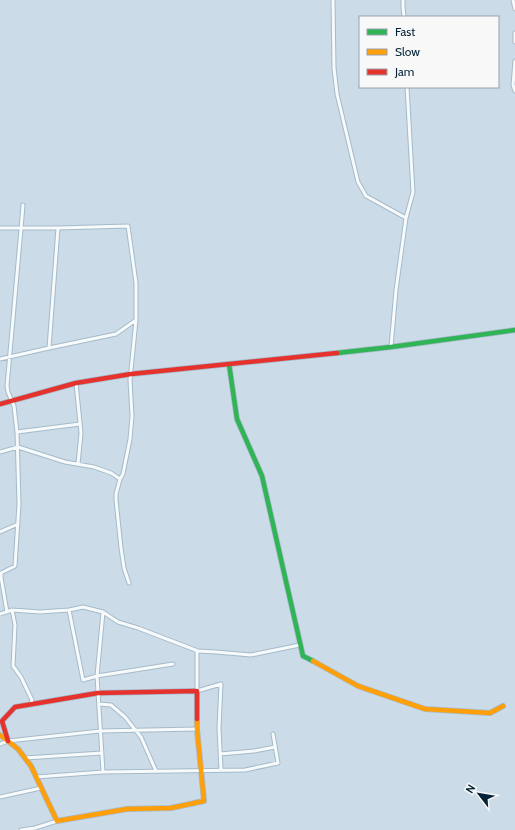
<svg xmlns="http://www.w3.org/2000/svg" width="515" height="830" viewBox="0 0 515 830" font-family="Cabin,sans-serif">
  <rect width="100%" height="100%" fill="#cbdbe7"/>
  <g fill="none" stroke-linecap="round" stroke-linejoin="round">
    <defs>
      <path id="street" d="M333,0L334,68L337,94L358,182L366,196L406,218
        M403,0V6L404,17
        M513,0L515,9
        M515,33V42
        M515,61L513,85L515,91
        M0,228H58L49,348L0,359
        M58,228L128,226L136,283V320L130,380L132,416L130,439L123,474L120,479L116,494V500L121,548L124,568L129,583
        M391,347L396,290L406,218L413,192L407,87
        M49,348L116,334L136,320
        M76,383L81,433L78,464
        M17,432L80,424
        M0,452L18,447L65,462L94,467L111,473L120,479
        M0,532L18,524
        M12,610L15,625L13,666L21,677L32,700L31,704
        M69,610L83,680L97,676L173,664
        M7,612L1,577V573L15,566L19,504L17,432L14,406L8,392L7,386L21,229L23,205
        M0,614L12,610L40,612L69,610L83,607L103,612L118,622L138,628L198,651L216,652L251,655L300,645
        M197,651V691L221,684L219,728L221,770
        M99,704L111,705L125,717L141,737L156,771
        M0,744L8,741L100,731L197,729
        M220,754L254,751L275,747
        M25,758L102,753
        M103,772L245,770L278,763L273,734
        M36,777L103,772L97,676L103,612
        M0,797L41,788
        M21,830L35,828L57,821"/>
      <path id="fast" d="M337,353L391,347L515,330
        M229,364L237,419L262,476L303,656L313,661"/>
      <path id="slow" d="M313,661L358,686L425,709L490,713L503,706
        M0,735L18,749L31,766L57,821L127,809L171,808L204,801L197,729V719"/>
      <path id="jam" d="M0,404L76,383L131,374L337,353
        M8,741L2,721L15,707L98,693L197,691V719"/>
    </defs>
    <use href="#street" stroke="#a5baca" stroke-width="5"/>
    <use href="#fast" stroke="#a5baca" stroke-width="6"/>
    <use href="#slow" stroke="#a5baca" stroke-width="6"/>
    <use href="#jam" stroke="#a5baca" stroke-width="6"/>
    <use href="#street" stroke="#f7fafb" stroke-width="3"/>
    <use href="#fast" stroke="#30b455" stroke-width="4.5"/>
    <use href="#slow" stroke="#ff9f0a" stroke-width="4.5"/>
    <use href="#jam" stroke="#e5322d" stroke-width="4.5"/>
  </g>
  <rect x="359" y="16" width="140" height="72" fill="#f8f8f8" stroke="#96a2ab"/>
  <rect x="367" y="29" width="20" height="6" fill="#30b455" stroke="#96a2ab"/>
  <text x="395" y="36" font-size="12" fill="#032237">Fast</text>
  <rect x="367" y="49" width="20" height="6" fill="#ff9f0a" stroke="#96a2ab"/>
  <text x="395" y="56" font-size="12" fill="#032237">Slow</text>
  <rect x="367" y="69" width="20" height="6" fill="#e5322d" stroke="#96a2ab"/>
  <text x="395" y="76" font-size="12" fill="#032237">Jam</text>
  <g transform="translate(479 794) rotate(301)" stroke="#f8f8f8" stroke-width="3" paint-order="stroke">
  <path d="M0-3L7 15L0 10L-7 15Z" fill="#032237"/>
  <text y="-6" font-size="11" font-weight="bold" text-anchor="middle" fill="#032237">N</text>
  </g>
</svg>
